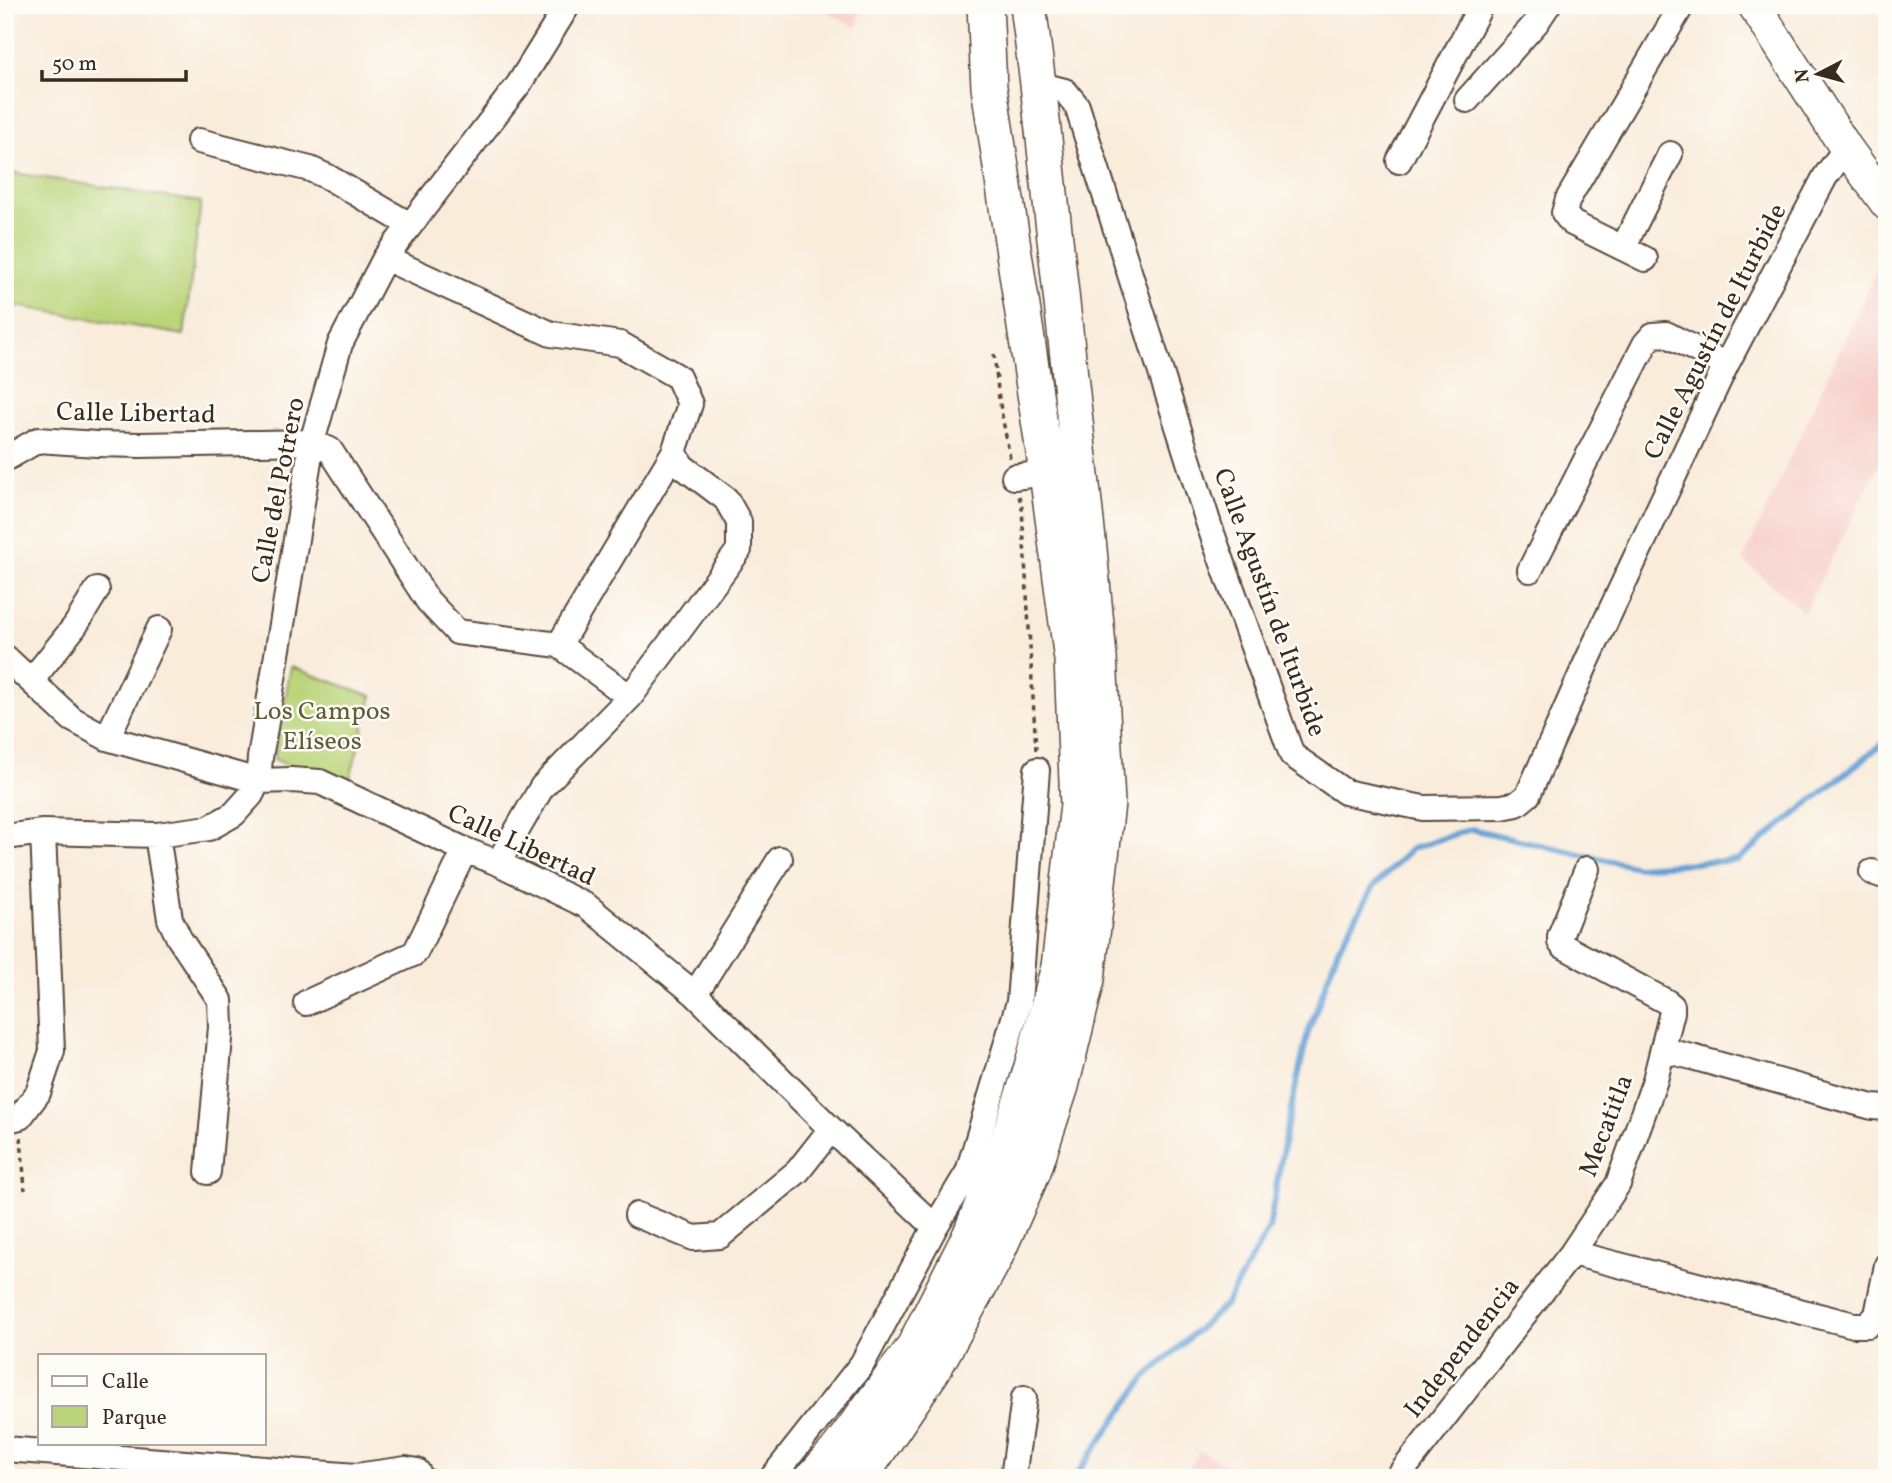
<svg xmlns="http://www.w3.org/2000/svg" width="1892" height="1483" viewBox="0 0 1892 1483" font-family="Vollkorn,serif">
  <rect width="100%" height="100%" fill="#fdfcf7"/>
  <filter id="ink" filterUnits="userSpaceOnUse"><feTurbulence type="fractalNoise" baseFrequency=".0143" numOctaves="2"/><feDisplacementMap in="SourceGraphic" scale="14" xChannelSelector="R" yChannelSelector="G"/><feConvolveMatrix kernelMatrix="1 2 1 2 8 2 1 2 1" color-interpolation-filters="sRGB"/></filter>
  <filter id="wash" filterUnits="userSpaceOnUse"><feTurbulence type="fractalNoise" baseFrequency=".00686" numOctaves="4" result="noise"/><feDisplacementMap in="SourceGraphic" scale="28" xChannelSelector="R" yChannelSelector="G"/><feGaussianBlur stdDeviation="1.57" result="paint"/><feColorMatrix in="noise" values="0 0 0 0 0 0 0 0 0 0 0 0 0 0 0 0 0 1.4 0 .05"/><feComposite in="paint" operator="in"/></filter>
  <g filter="url(#wash)">
    <rect width="100%" height="100%" fill="#f9ecdb"/>
    <path fill="#f7d0cc" d="M814,5H861L858,28Z
      M1887,247V449L1804,613L1743,560Z
      M1199,1451L1255,1478H1184Z"/>
    <path fill="#bad479" stroke="#7a7f4c" stroke-width="2" d="M7,172L201,202L184,335L5,304V180Z
      M291,667L372,696L346,793L274,759Z"/>
    <g fill="none" stroke-linecap="round" stroke-linejoin="round">
      <path stroke="#64a0d4" stroke-width="6" d="M1074,1478L1146,1377L1226,1304L1269,1228L1286,1131L1307,1036L1338,949L1374,886L1411,849L1471,829L1637,867L1738,860L1887,740"/>
    </g>
  </g>
  <g filter="url(#ink)">
    <g fill="none" stroke-linecap="round" stroke-linejoin="round">
      <defs>
        <path id="minor" d="M1038,84L1065,91L1077,106L1209,525L1292,755L1345,792L1423,808L1502,807L1517,804L1528,795L1588,659L1726,365L1825,177L1846,148
          M1467,100L1536,23L1548,5
          M199,141L310,169L328,177L410,225
          M1399,161L1481,5
          M1623,248L1670,154
          M385,258L551,334L620,344L678,377L690,404L674,452L682,466L726,499L739,522V550L630,697L542,787L498,863
          M1645,259L1572,223L1564,213L1568,199L1682,5
          M5,459L38,440L97,444L140,445L312,442L330,450L428,601L457,632L559,645L630,697
          M1014,477L1047,473
          M1530,570L1645,344L1653,335L1666,334L1726,365
          M559,645L674,452
          M5,657L72,719L107,738L258,781L291,780L320,782L465,850L498,863L587,906L695,994L831,1129L935,1227
          M31,681L75,626L97,590
          M107,738L159,629
          M157,835L170,919L179,938L220,1000L221,1027L208,1172
          M5,837L43,832L157,835L209,828L234,814L251,795L258,781L260,758L312,442L340,344L385,258L519,84L568,5
          M1872,872L1887,877
          M695,994L780,859
          M306,1003L415,953L465,850
          M1663,1050L1692,1057L1872,1107L1887,1108
          M5,1121L20,1117L38,1093L52,1051L43,832
          M637,1215L694,1238L720,1236L798,1171L831,1129
          M1572,1253L1854,1325H1868L1877,1315L1887,1265
          M5,1449L356,1476L406,1469L417,1471L421,1478
          M772,1478L862,1364L935,1227L968,1172L1019,1002L1037,770
          M1013,1478L1024,1398
          M1397,1478L1572,1253L1618,1184L1655,1080L1672,1012V1006L1667,1002L1563,946L1560,942V936L1587,869"/>
        <path id="major" d="M1754,5L1846,148L1887,204"/>
        <path id="highway" d="M813,1478L837,1451L913,1349L970,1236L1004,1152L1030,1074L1059,967L1078,805L1072,660L1047,473L989,87L985,5
          M858,1478L865,1470L934,1368L994,1259L1033,1171L1061,1086L1087,979L1107,803L1099,657L1089,549L1038,84L1028,5"/>
      </defs>
      <use href="#minor" stroke="#58473a" stroke-width="28"/>
      <use href="#major" stroke="#58473a" stroke-width="35"/>
      <use href="#highway" stroke="#58473a" stroke-width="38"/>
      <path stroke="#58473a" stroke-width="3.5" stroke-dasharray="5 5" stroke-linecap="butt" d="M994,354L999,399L1010,458
        M1019,496L1022,507L1036,750
        M21,1137L25,1190"/>
      <use href="#minor" stroke="#fff" stroke-width="24"/>
      <use href="#major" stroke="#fff" stroke-width="32"/>
      <use href="#highway" stroke="#fff" stroke-width="35"/>
    </g>
  </g>
  <g text-anchor="middle" stroke-width="5" stroke-linejoin="round" paint-order="stroke">
    <g font-size="26" fill="#3b2a1e" stroke="#fdfcf7">
      <text transform="translate(1714 331) rotate(-63)" y="9">Calle Agustín de Iturbide</text>
      <text transform="translate(136 412) rotate(1)" y="9">Calle Libertad</text>
      <text transform="translate(277 490) rotate(-79)" y="9">Calle del Potrero</text>
      <text transform="translate(1271 602) rotate(70)" y="9">Calle Agustín de Iturbide</text>
      <text transform="translate(522 844) rotate(25)" y="9">Calle Libertad</text>
      <text transform="translate(1605 1125) rotate(-69)" y="9">Mecatitla</text>
      <text transform="translate(1461 1347) rotate(-52)" y="9">Independencia</text>
    </g>
    <g font-size="26" fill="#615d39" stroke="#fdfcf7">
      <text x="322" y="719">Los Campos<tspan x="322" dy="30">Elíseos</tspan></text>
    </g>
  </g>
  <rect width="1892" height="1483" fill="none" stroke="#fdfcf7" stroke-width="28"/>
  <rect x="38" y="1354" width="228" height="91" fill="#fdfcf7" stroke="#afa8a0" stroke-width="2"/>
  <rect x="52" y="1376" width="35" height="10" fill="#ffffff" stroke="#afa8a0" stroke-width="2"/>
  <text x="102" y="1388" font-size="21" fill="#3b2a1e">Calle</text>
  <rect x="52" y="1406" width="35" height="21" fill="#bad479" stroke="#afa8a0" stroke-width="2"/>
  <text x="102" y="1424" font-size="21" fill="#3b2a1e">Parque</text>
  <g transform="translate(1818 74) rotate(264)" stroke="#fdfcf7" stroke-width="5" paint-order="stroke">
  <path d="M0-5L12 26L0 18L-12 26Z" fill="#3b2a1e"/>
  <text y="-10" font-size="19" font-weight="bold" text-anchor="middle" fill="#3b2a1e">N</text>
  </g>
  <path d="M42 70v10h144v-10" fill="none" stroke="#3b2a1e" stroke-width="3.5"/>
  <text x="52" y="70" font-size="21" fill="#3b2a1e" stroke="#fdfcf7" stroke-width="5" paint-order="stroke">50 m</text>
</svg>
